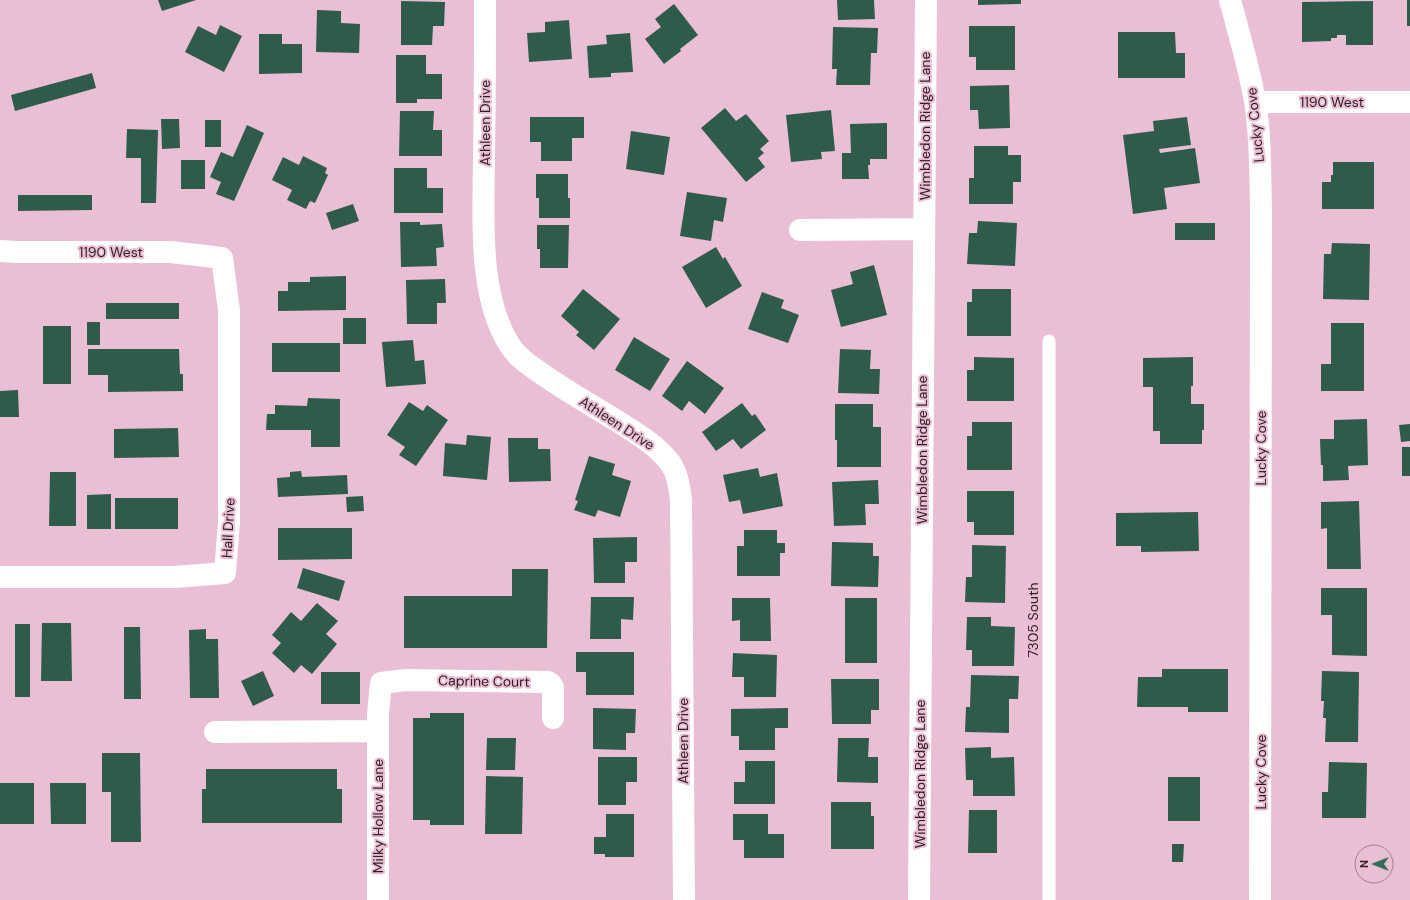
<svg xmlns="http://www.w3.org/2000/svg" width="1410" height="900" viewBox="0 0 1410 900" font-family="'DM Sans',sans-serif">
  <rect width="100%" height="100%" fill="#eabed4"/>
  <path fill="#2f5b4a" d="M158,0H196L162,11Z
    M837,0H874L875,19L838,20Z
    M978,0H1021V4L978,5Z
    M1407,0H1410V26H1407Z
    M401,1L445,2L444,26H433L432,45H401Z
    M1373,1V45H1346V35H1337V38H1331V41L1302,42V2Z
    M674,4L698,35L680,49L681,51L664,64L645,39L661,27L655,19Z
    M317,10L341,11V23L360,24L359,53L316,52Z
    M569,20L572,59L529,62L527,33L545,32V22Z
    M220,25L242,36L224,72L185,52L198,26L216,35Z
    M969,26H1015V70H976V57H969Z
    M833,27L878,28L877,53H871L870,85H836L837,69H832Z
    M1118,32H1175L1176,53H1185V78H1118Z
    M630,33L633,72L611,73V77L589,78L587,46L607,44L606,35Z
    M259,34H282V44H302V73L259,74Z
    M396,55H426V74H442V99H417V103H396Z
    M92,73L96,88L15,111L11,95Z
    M1009,85L1010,128L979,129L978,110H970V86Z
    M725,108L736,121L746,114L769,141L760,149L764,153L758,158L765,167L746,182L701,128Z
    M831,110L835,151L821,152L822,159L791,162L786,115Z
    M400,111H434L433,130H442V156H399Z
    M530,117H584V138H572V161H541V142H530Z
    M1187,117L1191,145L1159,149L1160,153L1195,148L1200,183L1164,188L1167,209L1133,214L1123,135L1154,131L1153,121Z
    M161,119H179L180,148L162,149Z
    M205,120H221V147H205Z
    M887,123V159H870V165H868L869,179H842V153H851L850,124Z
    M247,125L264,133L234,201L216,194L221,182L210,177L221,152L233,157Z
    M127,129L158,130L156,203H141V158H126Z
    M631,131L670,137L664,175L626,169Z
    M974,146H1008V155H1021V182H1013V204H969V178H974Z
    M303,156L327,168L325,173L328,175L315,203L310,201L306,209L287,200L292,190L272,180L283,157L299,165Z
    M181,160H205V189H181Z
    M1333,162H1374V209H1322V182H1331V175H1333Z
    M394,168H427V188H443V213H394Z
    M536,174H568V198H570V218H539V198H536Z
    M687,192L727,198L723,222L714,220L711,241L680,236Z
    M18,195H92V210L18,211Z
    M353,204L359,221L332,230L326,213Z
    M978,221L1017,223L1015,266L967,264L969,233H977Z
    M400,222H420V225L442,224L444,247L436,248L437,266L401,267Z
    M1175,223H1215V240H1175Z
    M537,225H569L568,268H540V249H537Z
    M1332,243L1370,244L1369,300L1323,299L1324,254H1331Z
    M716,247L723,259L725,257L742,286L706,308L682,267Z
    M874,265L887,315L841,327L831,290L853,284L850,272Z
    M346,276V310L278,311V291H288V282H310V277Z
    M445,279L446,303H437V324H407L406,280Z
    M583,289L620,319L594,350L576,335L579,332L561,316Z
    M972,289H1011V336H967V302H972Z
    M762,292L784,300L781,308L799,315L788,343L748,329Z
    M106,303H179V319H106Z
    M343,318H366V344H343Z
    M87,322H100V345H87Z
    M1331,323H1364V391H1321V364H1331Z
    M43,326H71V384H43Z
    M634,337L670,359L650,391L615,370Z
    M413,340L415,361L424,360L426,384L386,387L382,342Z
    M272,343H340V372H272Z
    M88,349H179L180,374H183V391L108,392V375H88Z
    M840,349L871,350L870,369H880L879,394L838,393Z
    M974,357L1014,358V401H967V370H974Z
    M1193,357V386H1191V404H1204V430H1202V444H1160V431H1153V387H1143V358Z
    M687,361L724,388L705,414L689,401L682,411L662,396Z
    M18,390L19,417H0V391Z
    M308,398L340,399V447H311V430H266L267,414H275V405L307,406Z
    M409,402L423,411L427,405L448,420L416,466L399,455L405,447L387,435Z
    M742,403L752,416L755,414L766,430L741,449L733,439L716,451L702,432Z
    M835,404H873V427H881V467H837V440H835Z
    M1367,419L1368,465L1348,466L1349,480L1323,481V465H1321L1320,439H1334V420Z
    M972,422H1012V470H967V436H972Z
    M1410,424V441L1401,442L1399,425Z
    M178,428L179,457L114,458V429Z
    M467,435L491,437L487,480L443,476L445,443L466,445Z
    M508,438H538V449H550L551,481L509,482Z
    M1402,447H1410V476H1402Z
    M589,456L615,464L612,475L631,481L620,517L598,510L595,517L574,510L578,501L575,500Z
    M758,468L760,477L777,473L783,506L743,514L740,500L729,502L723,475Z
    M301,471L302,477L347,475L348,494L278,497L277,478L290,477V472Z
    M50,472H76V526H49Z
    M878,480L879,504H865L866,525L834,526L832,482Z
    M967,491H1014V535H974V522H967Z
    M111,494V529H87V495Z
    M363,496L364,511L347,512L346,497Z
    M115,498H178V529H115Z
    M1359,501L1361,569H1327V528L1321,529V502Z
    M1198,512L1199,551L1141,552V546H1116V513Z
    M278,528H352V559L278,560Z
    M744,530H777V543H785V553H780V576H737V546H744Z
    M637,537V562H625V583H594L593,538Z
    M832,542L873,543V556H879L878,587L831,586Z
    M972,545L1006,546L1005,603L965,602L966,577H972Z
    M303,568L345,581L339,601L297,588Z
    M512,569H548L547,648H404V596H512Z
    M1321,588H1367V656L1332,655V615H1321Z
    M591,597H634L633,620L621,619V639H590Z
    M732,598H770L771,641H740V620L732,621Z
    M845,598H877V663H845Z
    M317,603L338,621L326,634L337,644L312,674L301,665L294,673L272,653L281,643L272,635L291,612L301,621Z
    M967,617H991V626L1015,627L1014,666H972V650H966Z
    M42,623H71L72,681H41Z
    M15,624H30V697H15Z
    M124,627H140L141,699H124Z
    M206,629V639H218L219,698H190L189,630Z
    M576,652H634V695H586V672H576Z
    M733,653L777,655L776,697H744V677H732Z
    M1162,669H1228V712H1188V707H1137L1138,677H1162Z
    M263,671L274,696L253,706L241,681Z
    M1322,671L1359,672L1358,742H1325L1326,718H1323L1324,701H1321Z
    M321,672H360V704H321Z
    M971,675L1019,676L1018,699H1009V733L965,732L966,707H970Z
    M831,679H879V710H871V724H832Z
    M593,708L636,709L635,733H626V750L593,749Z
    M788,708V728H775V750H739V736H731V709Z
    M430,713H464V825H430V820H413V718H430Z
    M487,738H516L515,770H486Z
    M838,738H869L868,757H878V783L837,782Z
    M991,747V758L1014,757L1015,796H973V780H966L965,748Z
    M102,753H140L141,842H111V792H102Z
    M598,757H637V782H626V805H598Z
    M745,761H775V804H734V782H745Z
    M1329,762L1367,763L1366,818H1322V792H1328Z
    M206,769H337V789H342V823H202V789H206Z
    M486,776L523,777L522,834H485Z
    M1168,777H1200V821H1168Z
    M0,783H34V824H0Z
    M50,783H86V824H51Z
    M831,802H871V816H874V849H831Z
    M969,810H997V853H968Z
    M606,814H634V857H605V854H594V837H606Z
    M733,814H768V834H784V858H744V840H733Z
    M1172,844H1184L1183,862H1172Z"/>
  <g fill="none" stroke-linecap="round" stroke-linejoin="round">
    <path stroke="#fff" stroke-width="13" d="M1049,341V900"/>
    <path stroke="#fff" stroke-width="22" d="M485,0C485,51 485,103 484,154C484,213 477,293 509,344C517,358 532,367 545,376C568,392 593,406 617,421C636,433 657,445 671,464C678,475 680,489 681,501L684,900
      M1230,0C1239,34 1249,67 1255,101C1261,137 1260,175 1261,211L1260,900
      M1255,102H1410
      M800,230L924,229
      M0,251L17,252H171L222,258L229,310V522L225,573L174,577H0
      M215,732L378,731
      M378,900V714L381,683L406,680L548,682L551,684L553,687V718
      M919,900L926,0"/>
  </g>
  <g text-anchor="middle" stroke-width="4" stroke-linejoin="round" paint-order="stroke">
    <g font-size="14" fill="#2e1e26" stroke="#eabed4">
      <text x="1332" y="107">1190 West</text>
      <text transform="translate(485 123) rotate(-90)" y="5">Athleen Drive</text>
      <text transform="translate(1255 125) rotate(-96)" y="5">Lucky Cove</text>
      <text transform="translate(925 126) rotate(-90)" y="5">Wimbledon Ridge Lane</text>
      <text x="111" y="257">1190 West</text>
      <text transform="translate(617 423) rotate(33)" y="5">Athleen Drive</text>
      <text transform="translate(1261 448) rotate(-90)" y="5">Lucky Cove</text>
      <text transform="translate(922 450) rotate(-90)" y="5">Wimbledon Ridge Lane</text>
      <text transform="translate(228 528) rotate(-87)" y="5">Hall Drive</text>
      <text transform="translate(1033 620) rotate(-90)" y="5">7305 South</text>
      <text transform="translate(484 681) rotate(1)" y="5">Caprine Court</text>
      <text transform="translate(683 741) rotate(-90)" y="5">Athleen Drive</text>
      <text transform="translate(1261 772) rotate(-90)" y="5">Lucky Cove</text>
      <text transform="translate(920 774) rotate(-90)" y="5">Wimbledon Ridge Lane</text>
      <text transform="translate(378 816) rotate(-90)" y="5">Milky Hollow Lane</text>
    </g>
  </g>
  <g transform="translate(1374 864) rotate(270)"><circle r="19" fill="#eabed4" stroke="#9f7e8e"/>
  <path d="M0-3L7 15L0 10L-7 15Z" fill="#336e58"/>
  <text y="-6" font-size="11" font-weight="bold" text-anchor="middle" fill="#2e1e26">N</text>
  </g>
</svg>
